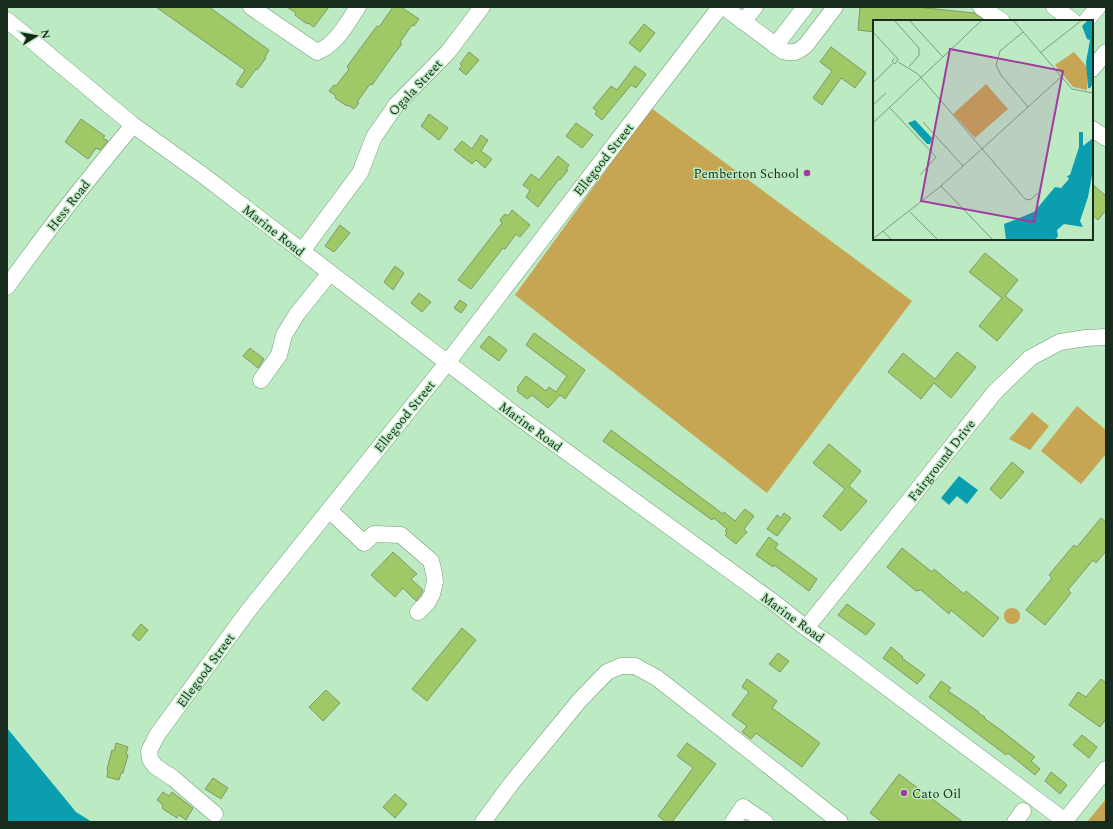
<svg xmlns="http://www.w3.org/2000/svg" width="1113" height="829" viewBox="0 0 1113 829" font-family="Spectral,serif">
  <rect width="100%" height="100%" fill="#bceac2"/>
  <path fill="#c6a653" d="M651,108L912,301L767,493L515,295Z
    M1077,406L1106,430V454L1081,484L1041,451Z
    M1032,412L1049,426L1030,450L1009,439Z
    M1004 616a8 8 0 1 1 16 0a8 8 0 1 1-16 0Z
    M1106,799V822H1087Z"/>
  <path fill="#0b9eaf" d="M959,476L978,490L967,504L957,496L949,505L941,498Z
    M7,728L76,812L92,822H7Z"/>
  <path fill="#9ec966" stroke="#829868" d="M156,7H209L269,50L265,57L266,58L257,70L256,69L242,88L236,84L245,70Z
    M287,7H329L314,27L308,23L307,24L295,15L296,13Z
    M393,7H401L419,19L414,26L412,25L400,42L402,44L394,54L372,85L370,84L357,102L359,103L354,109L348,105L347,106L335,98L336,96L329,91L334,85L336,86L349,69L347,67L351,61L377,26L379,27Z
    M860,7H917L974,13L985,21H874V32L858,30Z
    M644,24L655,33L640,52L629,43Z
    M831,47L866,73L855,88L841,78L822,105L813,98L832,71L820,62Z
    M469,52L479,60L466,75L459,69L462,66L460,64Z
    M635,66L646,74L636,88L631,85L602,120L595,114L597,111L593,108L611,86L617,90Z
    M429,114L448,128L439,140L421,126Z
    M81,119L105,136L103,138L108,141L100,150L96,148L88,159L65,142Z
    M576,123L593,135L582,148L566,136Z
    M481,135L488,140L481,151L492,159L485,168L476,160L472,164L454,150L462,141L472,149Z
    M558,156L569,165L566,169L568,170L560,180L559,179L538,207L526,197L530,190L523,185L531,174L539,180Z
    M1092,184L1106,196V210L1098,220L1092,215Z
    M512,210L530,225L520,237L516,234L505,249L503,248L471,289L458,280L502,223L500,220L505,214L508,216Z
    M340,225L350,233L334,252L325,246Z
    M985,253L1018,280L1005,296L1023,310L997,341L979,326L1002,298L969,272Z
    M395,266L404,273L393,290L384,282Z
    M419,293L431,302L422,312L411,303Z
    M460,300L467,305L461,313L454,308Z
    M534,333L585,370L565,399L560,395L548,408L532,395L527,399L517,391L519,389L517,388L526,376L546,391L549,387L556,392L567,376L526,345Z
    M489,336L507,350L499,361L480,347Z
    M250,348L264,359L258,368L243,356Z
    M957,352L976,367L951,398L934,383L921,399L888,372L903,353L935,379Z
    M611,430L723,514L724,512L735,521L745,509L754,516L744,529L747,532L736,544L725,535L727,533L725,531L727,529L714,518L712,520L603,441Z
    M829,444L861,471L849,486L867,501L841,531L823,516L845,489L813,463Z
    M1012,462L1024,472L1001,499L990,489Z
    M784,513L791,518L777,536L767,529L777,515L781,518Z
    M1101,518L1106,522V551L1096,563L1093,560L1068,590L1071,593L1045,625L1026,610L1052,578L1049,575L1074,545L1077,547Z
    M769,537L778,544L775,548L817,579L809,591L774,565L773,567L756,555Z
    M902,548L932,572L934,569L964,594L966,591L999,618L983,637L951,610L949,614L921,590L916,591L887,567Z
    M393,552L417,574L411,579L423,590L420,596L416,601L403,588L395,597L371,575Z
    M847,604L875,624L866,635L838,615Z
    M141,624L148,630L139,641L132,635Z
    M462,628L476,640L427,701L412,689Z
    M891,647L903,657L902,658L925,675L917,684L883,658Z
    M778,653L789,661L780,672L769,664Z
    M747,679L777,701L772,708L820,743L802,767L756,733L751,739L742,732L747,726L732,715L749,692L742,687Z
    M1101,679L1106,683V719L1100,727L1069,705L1078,692L1086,697Z
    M941,681L951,688L948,691L979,712L978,713L985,717L984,718L1002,731L1035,757L1031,761L1040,769L1035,775L1008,753L1006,755L929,697Z
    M326,690L340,703L323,721L309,707Z
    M1082,735L1097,747L1089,758L1073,745Z
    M116,743L128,747L126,754L128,755L123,773H121L119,780L107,777L108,769H107L112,750L114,751Z
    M687,743L716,764L672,822H666L658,816L693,768L677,756Z
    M1051,772L1067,785L1060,794L1045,781Z
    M899,774L963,822H882L870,813Z
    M213,778L228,788L221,799L205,789Z
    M163,792L169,796L172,792L193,808L186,820L179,815L177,818L163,809L162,804L157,800Z
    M395,794L407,804L395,818L383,807Z"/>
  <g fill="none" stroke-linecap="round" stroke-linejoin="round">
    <defs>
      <path id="minor" d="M251,7L317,52C337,44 347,23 358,7
        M724,7L783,51C793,54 798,52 806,45L835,7
        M981,7L1002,21
        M1054,7L1073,21
        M7,20L133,125L204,176L513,413L776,604L806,628L825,641L1065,821
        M1086,21L1098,7
        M743,22L755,7
        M775,46L805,7
        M1092,69L1106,52
        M1092,129L1106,138
        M302,251L360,173L374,137L396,105L448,52L482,7
        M7,287C46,231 89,178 133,125
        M261,380L279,355L284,335L297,314L330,273
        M329,510L364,543L374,534L401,535L431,561L434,573L435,582L432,594L428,602L418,612
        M806,628L907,503L994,393L1030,358L1060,342L1086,338L1106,337
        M215,814L173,778L155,766L150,759L149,751L157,735L248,611L447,363L720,7
        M483,822L511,784L579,701L607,672L621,666H635L657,678L840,822
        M733,822L743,807L765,822
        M1015,822L1023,811
        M1064,822L1106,769"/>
    </defs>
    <use href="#minor" stroke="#719d78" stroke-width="17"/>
    <use href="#minor" stroke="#fff" stroke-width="16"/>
  </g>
  <g fill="#a13b9f" stroke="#bceac2" stroke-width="1.5">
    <circle cx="807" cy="173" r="4"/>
    <circle cx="904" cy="793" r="4"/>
  </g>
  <g text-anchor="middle" stroke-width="3" stroke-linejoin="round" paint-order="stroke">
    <g font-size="13" fill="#192b1c" stroke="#bceac2">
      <text transform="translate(415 87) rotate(-47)" y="5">Ogala Street</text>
      <text transform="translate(603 159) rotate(-52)" y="5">Ellegood Street</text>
      <text transform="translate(68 205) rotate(-52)" y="5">Hess Road</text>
      <text transform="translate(274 230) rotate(38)" y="5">Marine Road</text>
      <text transform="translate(404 416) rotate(-51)" y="5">Ellegood Street</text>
      <text transform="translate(531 426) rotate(36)" y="5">Marine Road</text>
      <text transform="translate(941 460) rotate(-52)" y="5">Fairground Drive</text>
      <text transform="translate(793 617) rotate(36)" y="5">Marine Road</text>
      <text transform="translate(205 670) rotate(-54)" y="5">Ellegood Street</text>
    </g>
    <g font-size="13" fill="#192b1c" stroke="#bceac2" text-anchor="end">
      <text x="799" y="178">Pemberton School</text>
      <text x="912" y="798" text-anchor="start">Cato Oil</text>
    </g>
  </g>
  <g transform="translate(873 20)">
    <rect width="220" height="220" fill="#bceac2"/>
    <path d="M201,32L214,47V70L200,67L182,45ZM113,64L135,89L102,118L80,94Z" fill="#c6a653"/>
    <path d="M215,0H220V64L217,68H215L213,42L217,20L214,19L209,6ZM42,100L59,118L57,124H54L35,103ZM206,112H210V126L220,118V150L215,177L207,201L210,207L191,204L184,210L185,216L182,220H133L131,204L161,192L182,167L188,168L196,159L194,156L197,155L206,127Z" fill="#0b9eaf"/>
    <path fill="none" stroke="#7b9e80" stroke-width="1" d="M21,0L46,28V35L36,47M36,0L70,37M140,0L199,69L220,73M0,12L25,39L22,44L19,41L22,38M150,12L127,31L123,45L128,55L155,87M167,33L209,0M25,42L45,54L152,179L157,180L165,173M0,63L20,43M0,85L13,73M17,88L63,137L47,155M50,102L90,146M0,103L109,0M68,166L120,220M37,192L65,220M10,211L19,220M0,219L68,166L188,57"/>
    <path fill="#a13b9f" fill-opacity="0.15" stroke="#a13b9f" stroke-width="2" d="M77,29L190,51L161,202L48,181Z"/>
    <rect width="220" height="220" fill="none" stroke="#192b1c" stroke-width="2"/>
  </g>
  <rect width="1113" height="829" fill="none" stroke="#192b1c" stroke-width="16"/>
  <g transform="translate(36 36) rotate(79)" stroke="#bceac2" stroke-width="3" paint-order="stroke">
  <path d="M0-3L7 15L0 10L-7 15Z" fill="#192b1c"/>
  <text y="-6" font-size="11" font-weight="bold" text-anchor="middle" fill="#192b1c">N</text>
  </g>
</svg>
